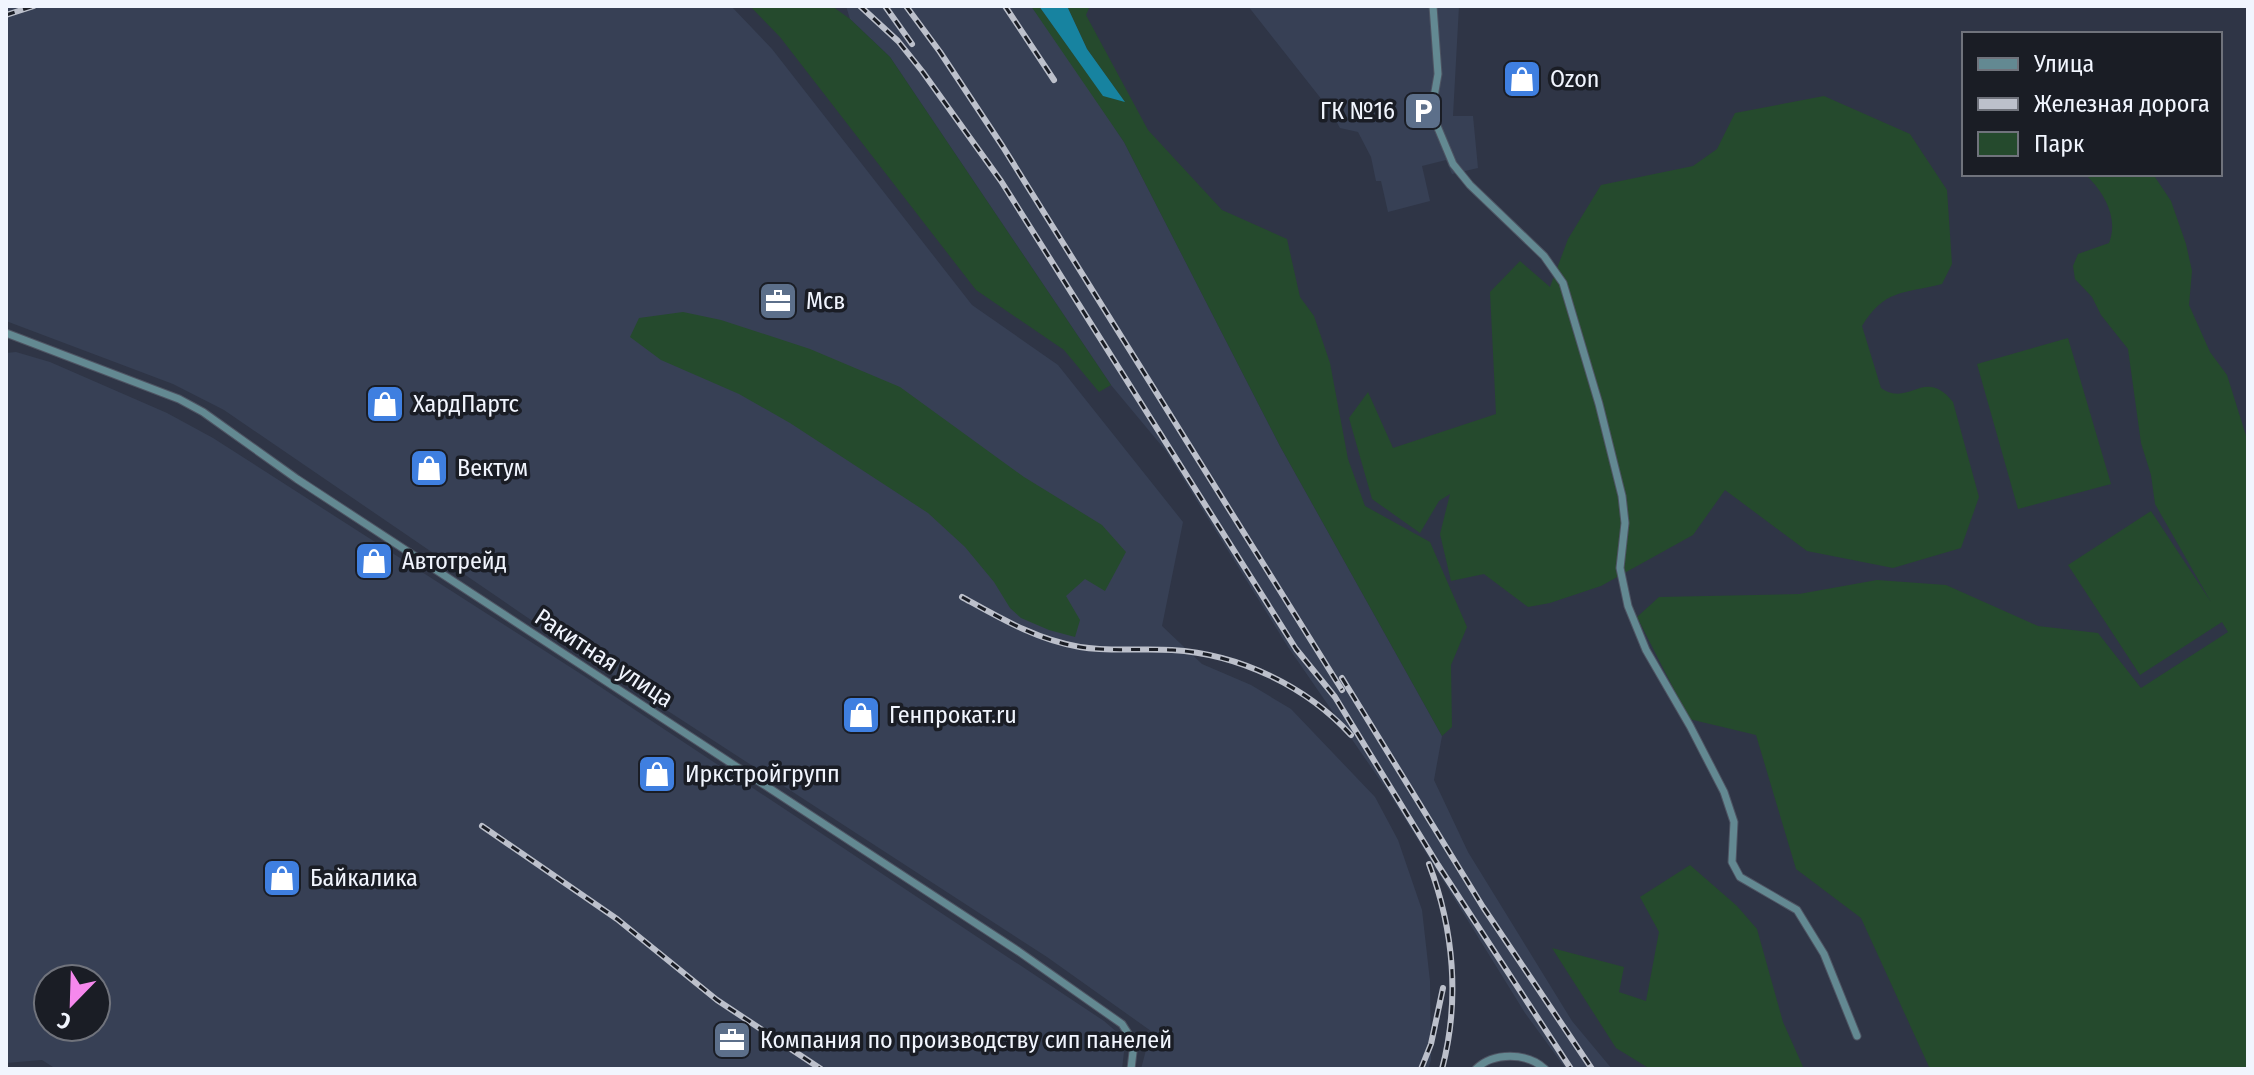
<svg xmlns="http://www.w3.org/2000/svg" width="2254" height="1075" viewBox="0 0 2254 1075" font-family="'Fira Sans Condensed',sans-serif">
  <rect width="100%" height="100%" fill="#2f3546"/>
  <path fill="#374055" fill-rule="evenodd" d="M6,6H731L772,49L972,305L1058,365L1183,522L1162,626L1202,664L1251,685L1291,709L1375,797L1398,840L1422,910L1430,981L1431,1060L1428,1069H1141L1151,1031L1047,957L594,663L224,410L173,384L6,321Z
    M846,6H1031L1055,38L1124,142L1280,446L1442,736L1434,780L1468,852L1572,1021L1612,1069H1566L1525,1013L1389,793L1288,647L1166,451L1111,385L890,57L850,19Z
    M1248,6H1459L1453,116H1473L1478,168L1452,174L1446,160L1422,166L1430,201L1388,212L1381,181H1376L1371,157L1358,132L1340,128L1330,110Z
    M16,352L50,362L167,413L213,438L584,676L1104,1021L1118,1033L1124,1052L1122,1069H56L42,1060L6,1063V353ZM48,979H96V1027H48Z"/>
  <path fill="#254a2d" d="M750,6H832L850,19L890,57L1111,385L1099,392L1064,350L976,290L780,37Z
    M1031,6H1039L1103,95L1124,101L1087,49L1067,6H1090L1086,15L1148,130L1222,210L1287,239L1300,297L1314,316L1330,363L1348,459L1365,506L1430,542L1467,627L1451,665L1452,727L1442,736L1280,446L1124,142Z
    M1824,96L1910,134L1947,190L1952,264L1942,284C1902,294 1885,289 1862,326L1881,388C1910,408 1924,366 1953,402L1979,497L1961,548L1893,568L1807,551L1725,490L1693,535L1601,586L1550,603L1528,607L1484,574L1451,581L1440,534L1450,494L1439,501L1420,533L1372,499L1349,418L1368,392L1393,448L1496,414L1490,292L1520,261L1550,287L1568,239L1601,185L1693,166L1717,149L1735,113Z
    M2085,174H2153L2171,201L2186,244L2192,271L2189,305L2210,352L2227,375L2248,442V1069H1930L1861,918L1796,869L1756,735L1689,719L1637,617L1659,597L1799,594L1877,580L1946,585L2038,626L2098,633L2141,688L2228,632L2222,622L2140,675L2068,565L2151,511L2211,602L2155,504L2151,475L2141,443L2128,349L2101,315L2092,297L2075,279L2073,266L2078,254L2109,243C2119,218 2104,192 2085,174Z
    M683,312L721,320L810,349L900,387L1024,477L1102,525L1126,552L1105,591L1085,579L1066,596L1080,620L1075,637L1049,630L1021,618L1010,608L994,582L965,547L928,513L790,423L739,394L661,360L630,337L639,318Z
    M2068,338L2111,484L2018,509L1977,364Z
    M1690,865L1737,906L1757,929L1783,1022L1804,1069H1650L1616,1048L1552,948L1624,967L1619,992L1646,1001L1659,932L1640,897Z"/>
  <path fill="#1783a0" d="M1039,6H1067L1087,49L1125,102L1103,96Z"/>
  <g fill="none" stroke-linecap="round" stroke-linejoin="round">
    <defs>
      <path id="street" d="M1433,6L1438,74L1434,97L1435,121L1453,164L1470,185L1544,256L1563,283L1599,404L1622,496L1625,523L1620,568L1628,606L1646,650L1690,726L1724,792L1734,822L1732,862L1740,877L1797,910L1824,954L1857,1036
        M6,333L179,399L203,412L297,479L1018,951L1122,1024L1134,1043L1131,1069
        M1476,1069C1493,1052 1527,1052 1545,1069"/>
    </defs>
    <use href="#street" stroke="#4e5463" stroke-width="9"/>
    <use href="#street" stroke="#638992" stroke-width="7"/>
    <defs>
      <path id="rail" d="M860,6L898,41L922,71L1001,181L1296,649L1335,697L1438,865L1571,1069
        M885,6L912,44
        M906,6L940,52L1003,147L1342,690
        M1005,6L1054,80
        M6,15L34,6
        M962,597C1000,618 1037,640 1080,647C1111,652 1142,648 1172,650C1239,654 1306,686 1351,735
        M1342,678L1483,907L1592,1069
        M482,826L617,919L717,1000L821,1069
        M1429,864C1454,930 1460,1001 1442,1069
        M1421,1069L1431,1044L1443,988"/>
    </defs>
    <use href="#rail" stroke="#bcc0cb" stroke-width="6"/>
    <use href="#rail" stroke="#1a1d25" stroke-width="3" stroke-dasharray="9" stroke-linecap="butt"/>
  </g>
  <defs>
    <symbol id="shop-square" viewBox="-11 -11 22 22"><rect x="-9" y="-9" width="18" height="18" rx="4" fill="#3f7fe0" stroke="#1a1d25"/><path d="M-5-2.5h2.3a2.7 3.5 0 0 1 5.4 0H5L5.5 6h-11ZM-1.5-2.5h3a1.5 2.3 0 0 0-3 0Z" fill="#fff"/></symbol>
    <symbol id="parking-square" viewBox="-11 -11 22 22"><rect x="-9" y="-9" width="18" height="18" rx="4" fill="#5c6f8a" stroke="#1a1d25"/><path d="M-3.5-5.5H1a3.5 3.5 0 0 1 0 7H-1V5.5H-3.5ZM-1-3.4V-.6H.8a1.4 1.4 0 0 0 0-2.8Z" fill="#fff"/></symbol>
    <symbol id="office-square" viewBox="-11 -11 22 22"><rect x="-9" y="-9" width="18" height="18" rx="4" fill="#5c6f8a" stroke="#1a1d25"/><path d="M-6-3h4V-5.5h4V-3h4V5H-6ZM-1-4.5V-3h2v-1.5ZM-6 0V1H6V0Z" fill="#fff"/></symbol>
  </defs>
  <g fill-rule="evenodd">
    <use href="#shop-square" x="1500" y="57" width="44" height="44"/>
    <use href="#parking-square" x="1401" y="89" width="44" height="44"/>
    <use href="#office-square" x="756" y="279" width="44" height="44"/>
    <use href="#shop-square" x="363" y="382" width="44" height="44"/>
    <use href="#shop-square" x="407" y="446" width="44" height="44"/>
    <use href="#shop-square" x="352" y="539" width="44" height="44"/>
    <use href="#shop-square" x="839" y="693" width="44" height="44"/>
    <use href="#shop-square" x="635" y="752" width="44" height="44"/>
    <use href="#shop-square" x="260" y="856" width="44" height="44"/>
    <use href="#office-square" x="710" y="1018" width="44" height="44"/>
  </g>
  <g text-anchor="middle" stroke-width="7" stroke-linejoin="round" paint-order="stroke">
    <g font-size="24" fill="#f1f5fe" stroke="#1a1d25" text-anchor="start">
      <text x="1550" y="87">Ozon</text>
      <text x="1395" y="119" text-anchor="end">ГК №16</text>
      <text x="806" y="309">Мсв</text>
      <text x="413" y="412">ХардПартс</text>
      <text x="457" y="476">Вектум</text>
      <text x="402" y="569">Автотрейд</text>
      <text x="889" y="723">Генпрокат.ru</text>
      <text x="685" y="782">Иркстройгрупп</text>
      <text x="310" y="886">Байкалика</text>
      <text x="760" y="1048">Компания по производству сип панелей</text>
    </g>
    <g font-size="24" fill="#f1f5fe" stroke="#1a1d25">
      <text transform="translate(604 658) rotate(33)" y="8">Ракитная улица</text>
    </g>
  </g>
  <rect width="2254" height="1075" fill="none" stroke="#f1f5fe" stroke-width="16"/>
  <rect x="1962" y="32" width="260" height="144" fill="#1a1d25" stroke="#70737c" stroke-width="2"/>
  <rect x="1978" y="58" width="40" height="12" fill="#638992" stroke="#70737c" stroke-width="2"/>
  <text x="2034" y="72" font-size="24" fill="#f1f5fe">Улица</text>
  <rect x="1978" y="98" width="40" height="12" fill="#bcc0cb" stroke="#70737c" stroke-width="2"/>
  <text x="2034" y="112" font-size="24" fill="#f1f5fe">Железная дорога</text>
  <rect x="1978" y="132" width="40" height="24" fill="#254a2d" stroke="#70737c" stroke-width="2"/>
  <text x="2034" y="152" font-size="24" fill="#f1f5fe">Парк</text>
  <g transform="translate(72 1003) rotate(203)"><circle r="38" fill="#1a1d25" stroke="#70737c" stroke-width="2"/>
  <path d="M0-6L14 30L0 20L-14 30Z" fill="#f688ed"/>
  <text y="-12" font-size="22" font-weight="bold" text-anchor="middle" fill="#f1f5fe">С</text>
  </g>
</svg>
